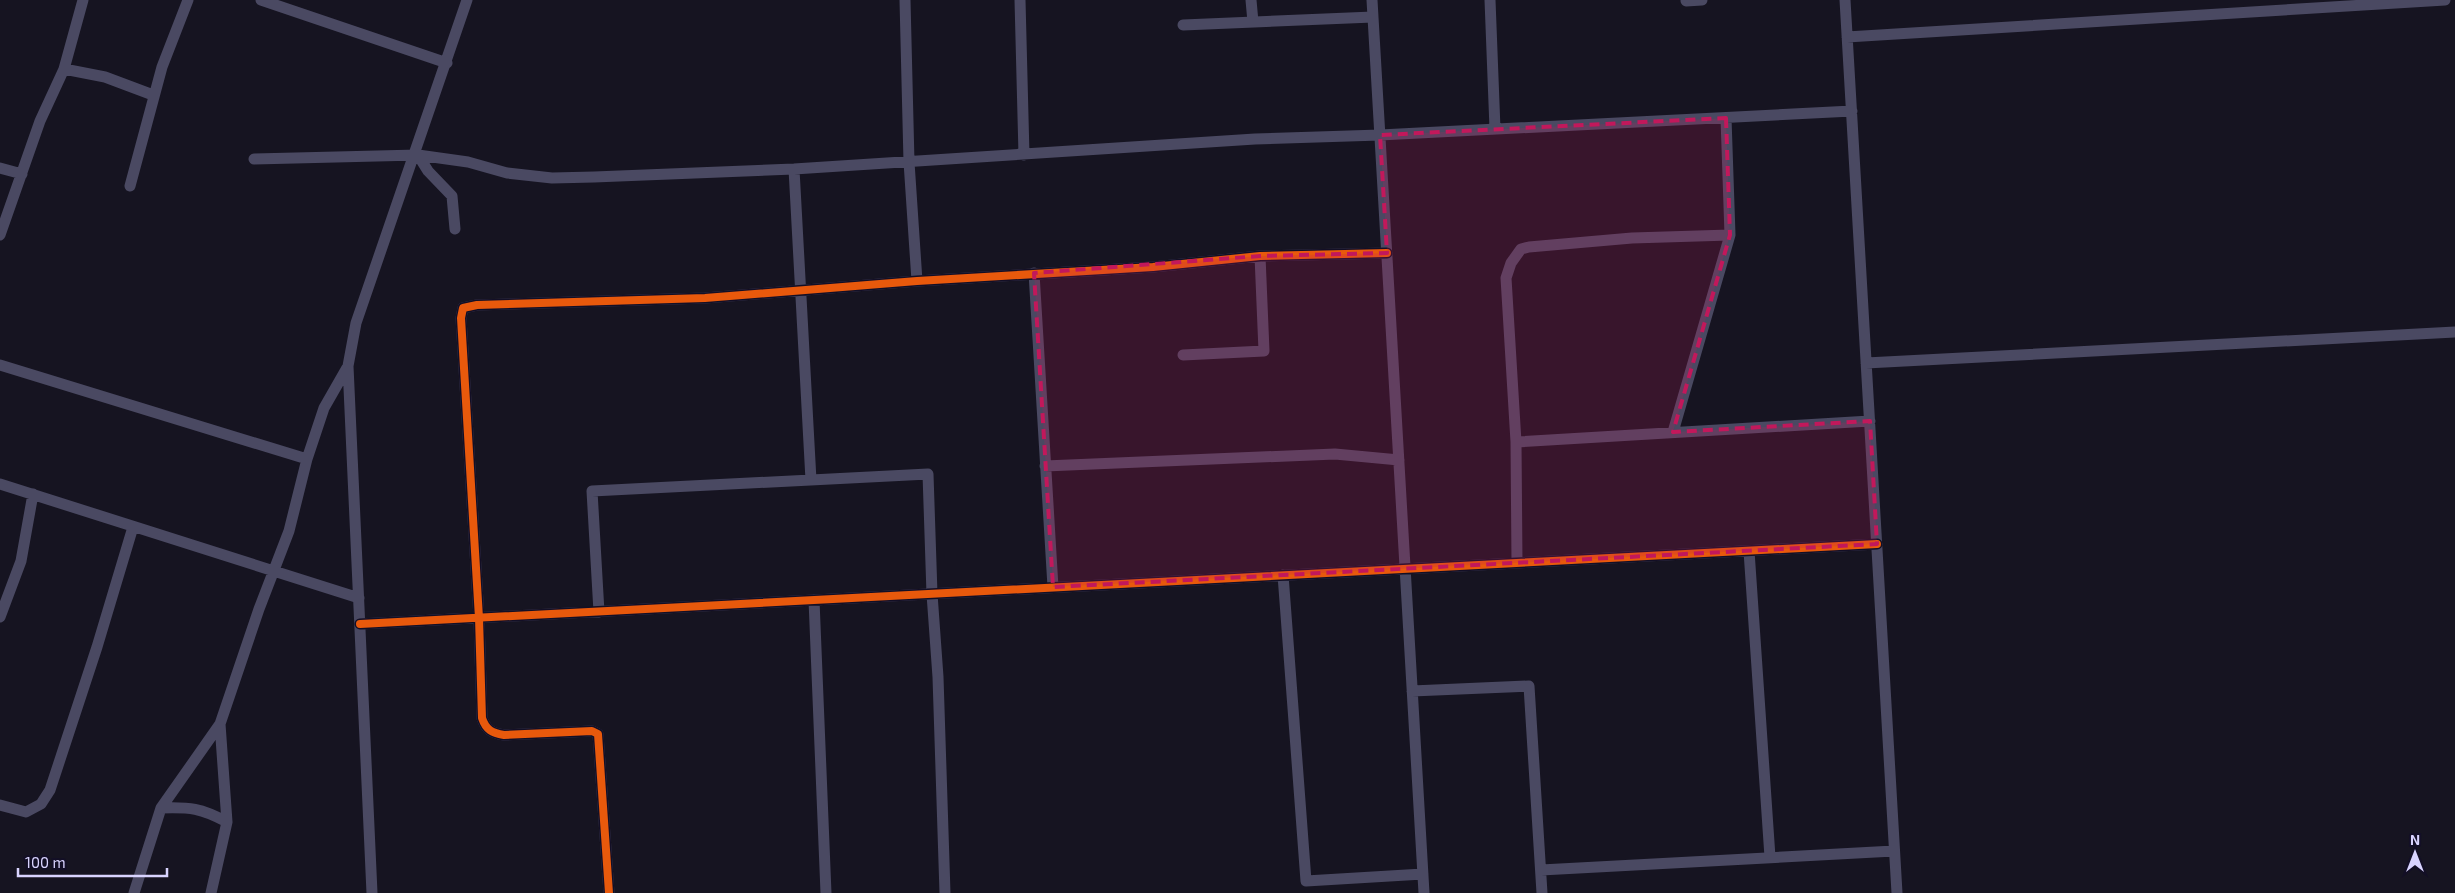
<svg xmlns="http://www.w3.org/2000/svg" width="2455" height="893" viewBox="0 0 2455 893" font-family="'Exo 2',sans-serif">
  <rect width="100%" height="100%" fill="#161421"/>
  <g fill="none" stroke-linecap="round" stroke-linejoin="round">
    <path stroke="#4a4962" stroke-width="11" d="M261,0L447,63
      M905,0L909,162L917,281
      M1020,0L1024,155
      M1251,0L1253,22
      M1372,0L1424,893
      M1490,0L1495,129
      M1845,0L1897,893
      M1686,1L1702,0
      M1183,25L1373,17
      M1847,37L2445,0
      M64,69L105,77L153,95
      M418,155L428,171L452,196L455,229
      M254,159L418,155L468,162L507,173L552,178L594,177L794,169L1255,139L1380,135L1852,111
      M0,168L22,174
      M794,169L811,480
      M130,186L162,67L188,0
      M0,235L40,121L64,69L83,0
      M1034,273L1053,587
      M1183,355L1264,351L1260,256
      M1866,363L2455,332
      M0,365L307,459
      M348,366L372,893
      M1673,432L1730,235L1726,118
      M1516,442L1870,421
      M1045,466L1335,454L1399,460
      M0,484L359,598
      M1749,551L1770,857
      M1517,563L1516,442L1506,278L1511,263L1521,249L1529,247L1632,238L1730,235
      M1283,575L1306,881L1423,874
      M814,600L826,893
      M599,612L592,491L928,474L932,594L938,677L945,893
      M0,617L21,561L33,494
      M360,624L1877,544
      M1412,691L1529,686L1542,893
      M220,724L227,822
      M0,805L26,812L41,804L50,790L97,647L133,527
      M161,808C190,807 201,808 227,822L211,893
      M1541,870L1894,851
      M134,893L161,808L220,724L259,609L289,531L307,459L324,408L348,366L356,323L467,0
      M609,893L598,734L592,731L504,735C492,733 486,730 482,718L479,618L461,318L463,308L477,305L705,298L917,281L1153,267L1260,256L1387,253"/>
    <defs>
      <path id="cycleway" d="M360,624L1877,544
        M609,893L598,734L592,731L504,735C492,733 486,730 482,718L479,618L461,318L463,308L477,305L705,298L917,281L1153,267L1260,256L1387,253"/>
    </defs>
    <use href="#cycleway" stroke="#130f26" stroke-width="11"/>
    <use href="#cycleway" stroke="#e8590c" stroke-width="8"/>
  </g>
  <path fill="#c2185b" fill-opacity="0.2" stroke="#c2185b" stroke-width="4" stroke-dasharray="10 6" stroke-linejoin="round" d="M1726,118L1730,235L1673,432L1870,421L1877,544L1053,587L1034,273L1260,256L1387,253L1380,135Z"/>
  <g transform="translate(2415 853)" stroke="#130f26" stroke-width="4" paint-order="stroke">
  <path d="M0-4L9 19L0 12L-9 19Z" fill="#d9d4ff"/>
  <text y="-8" font-size="14" font-weight="bold" text-anchor="middle" fill="#d9d4ff">N</text>
  </g>
  <path d="M18 868v8h149v-8" fill="none" stroke="#d9d4ff" stroke-width="2.5"/>
  <text x="25" y="868" font-size="15" fill="#d9d4ff" stroke="#130f26" stroke-width="4" paint-order="stroke">100 m</text>
</svg>
